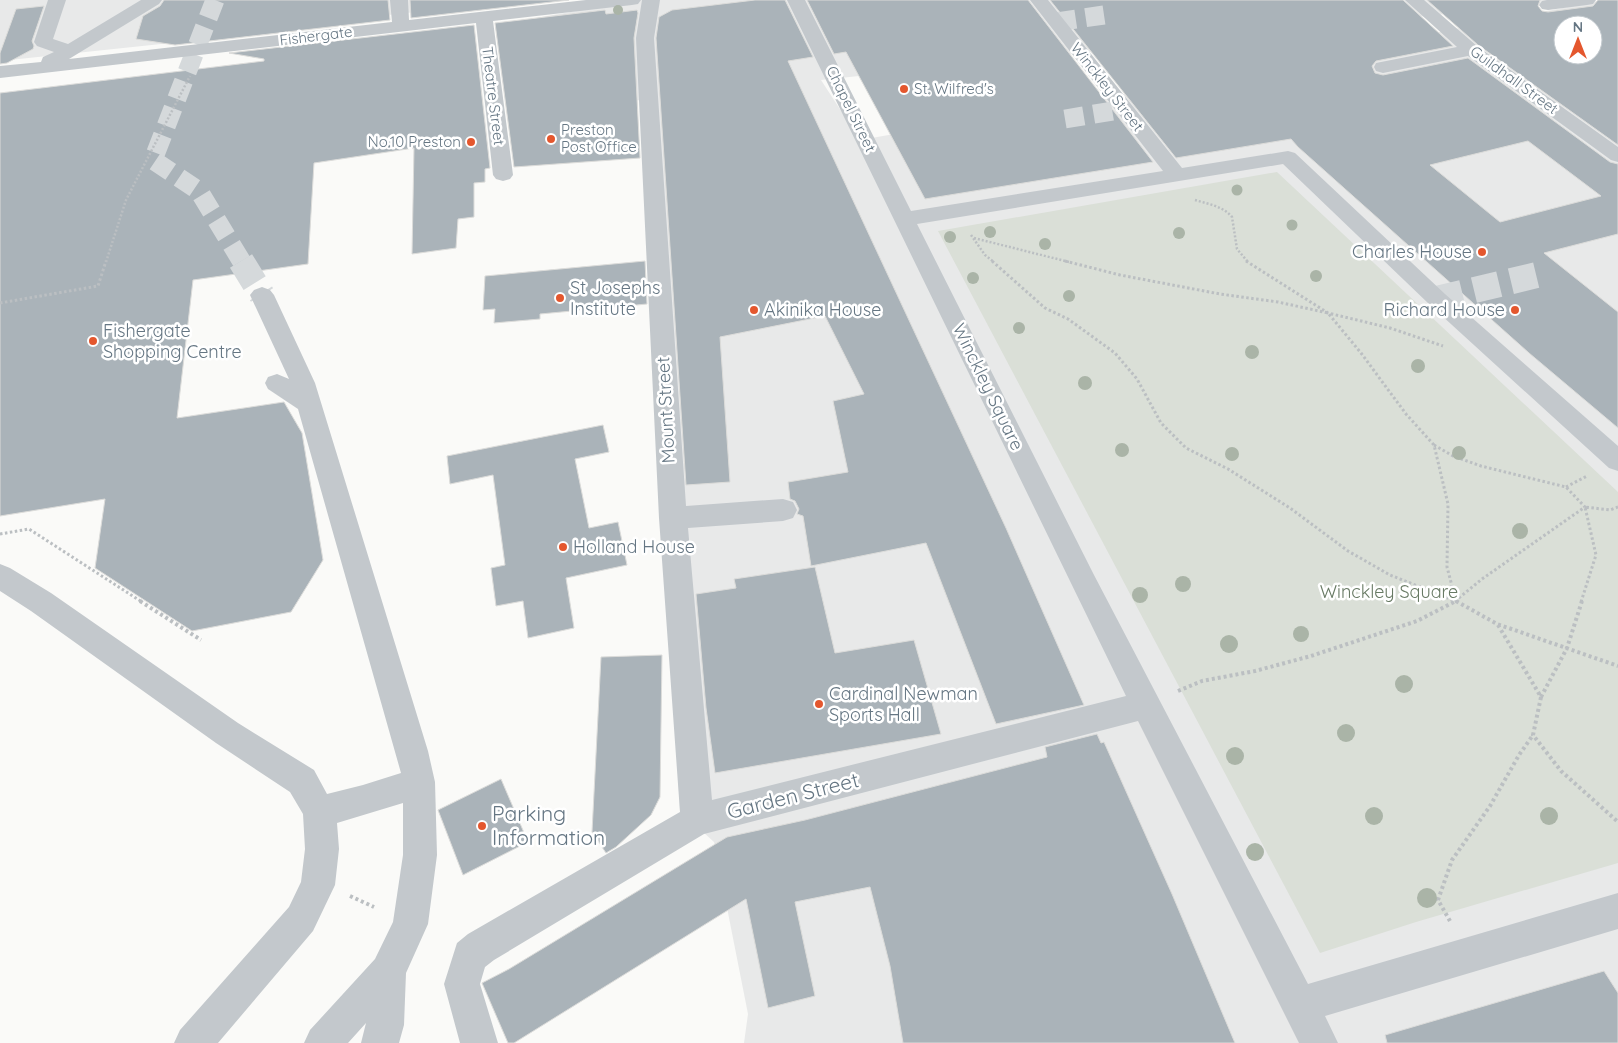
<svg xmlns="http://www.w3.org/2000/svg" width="1618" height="1043" viewBox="0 0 1618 1043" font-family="Quicksand,sans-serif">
  <rect width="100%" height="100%" fill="#fafaf8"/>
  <path fill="#e8e9e9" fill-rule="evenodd" d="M0,0H521L380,16L381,21L0,61Z
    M640,0H1578L821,80L860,140L1102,98L1603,0H1618V1043H744L748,1014L714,842L680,811L641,100L508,114L495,25ZM1563,25H1593V55H1563Z"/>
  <path fill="#dadfd7" d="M1277,172L1618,492V863L1416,922L1320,953L938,231Z"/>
  <path fill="#aab3b9" stroke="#dcdcda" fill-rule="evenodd" d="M164,0H388L390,20L175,45L136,39L143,16L160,6Z
    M410,0H569L411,18Z
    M755,0H785L813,57L788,61L1006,528L1084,705L996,724L926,543L811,566L803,516L797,514L799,509L795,501L790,499L788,482L848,472L833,401L864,394L825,316L720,337L730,482L686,485L656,38L659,17L672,10Z
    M807,0H1028L1153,162L925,199L846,52L834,54Z
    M1050,0H1403L1453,46L1376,61L1372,66L1375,73L1383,75L1468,58L1610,162L1618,164V234L1544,253L1618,312V428L1529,353L1298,147L1291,139L1176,158ZM1528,141L1601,196L1500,222L1430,165Z
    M1427,0H1540L1538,6L1542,11L1548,12L1593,6L1598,0H1618V145L1478,45ZM1563,25H1593V55H1563Z
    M44,6L32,41L34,46L33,49L7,63L0,64V53L16,9Z
    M605,10L606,14L637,10L638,13L634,38L640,158L514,167L495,23Z
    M474,25L490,168L485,169V182L474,183V217L458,219L456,248L412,254L414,148L314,163L308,264L193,280L177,418L284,402L302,433L323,560L291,612L192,631L95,568L105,499L0,516V93L264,61V59L229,53Z
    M645,261L647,304L540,314V319L494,323L495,309L483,310L485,276Z
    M603,425L609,452L575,459L589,528L618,522L627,565L566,578L574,628L528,638L523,601L496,606L491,568L505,565L493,475L450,484L447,456Z
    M815,567L835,653L914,640L941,734L715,773L706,708L696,594L736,588L734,579Z
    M662,655L660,797L651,815L616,847L606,853L592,832L601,657Z
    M1097,734L1101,743L1104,742L1172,894L1235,1043H903L890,966L870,887L795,902L815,996L768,1008L746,899L514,1043H508L482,983L509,969L727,837L805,820L1047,757L1045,747Z
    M501,779L528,842L463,875L438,810Z
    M1604,971L1618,993V1043H1387L1385,1035Z"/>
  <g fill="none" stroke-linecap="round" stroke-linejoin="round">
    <path stroke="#d5d9db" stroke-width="19" stroke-dasharray="19 10" stroke-linecap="butt" d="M215,0L153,160L199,191L242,262
      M1057,22L1104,15
      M1065,119L1125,109"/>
    <path stroke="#d5d9db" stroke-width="26" stroke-dasharray="26 12" stroke-linecap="butt" d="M241,261L262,295
      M1437,299L1541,274"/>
    <path stroke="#bbbfc2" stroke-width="2.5" stroke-dasharray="2 2" stroke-linecap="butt" d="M1195,200C1208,204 1223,206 1232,217L1237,249L1248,262
      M971,235L985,255L994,262
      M974,238L1069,262
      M106,262L126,200L190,76"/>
    <path stroke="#bbbfc2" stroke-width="3" stroke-dasharray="2.5 2.5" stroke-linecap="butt" d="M992,261L1045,308L1068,319L1115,353L1137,379L1161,423L1186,448L1228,469L1290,508L1348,551L1390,575L1458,602
      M1065,261L1120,275L1220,294L1278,302L1328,313L1361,353L1406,414L1434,445L1448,504L1447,567L1456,601
      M1246,261L1328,313L1390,328L1443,346
      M0,303L98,286L106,261
      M1434,445L1453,456L1481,466L1566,487L1585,507L1482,579L1454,602
      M1566,487L1587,476
      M0,534L29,529L142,602
      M1581,602L1596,555L1585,507L1610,510L1618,507"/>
    <path stroke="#bbbfc2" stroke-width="4" stroke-dasharray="3 3" stroke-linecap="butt" d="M140,601L201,640
      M1456,601L1497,624L1618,666
      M1498,625L1541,697L1533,735L1561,771L1618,822
      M1178,691L1202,681L1255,671L1311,656L1417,621L1456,601
      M1541,697L1567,648L1582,601
      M350,896L374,907
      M1450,921L1438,900L1452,860L1490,806L1519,755L1533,735"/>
    <path fill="#c3c8cc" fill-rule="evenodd" d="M48,0H66L53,39L68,44L141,0H162L159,4L69,59L392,22L390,0H408L409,20L586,0H641L638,4L632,5L493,21L513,175L510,179L503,181L496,179L493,175L476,23L0,78V66L41,62L43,57L54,52L37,46L34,42Z
      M642,0H660L654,38L686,506L783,499L793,502L797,510L793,518L783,521L688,528L712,800L1126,696L787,0H805L911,211L1163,171L1030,0H1048L1182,168L1288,151L1295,153L1445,294L1618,446V471L1609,468L1429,304L1283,164L917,224L1094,575L1308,984L1618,893V929L1325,1016L1338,1043H1299L1138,721L704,834L494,960L485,967L480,984L498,1043H460L444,984L457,943L468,934L680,812L659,518L636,38Z
      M1405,0H1424L1477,46L1618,147V162L1611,160L1468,56L1383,73L1376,71L1374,67L1376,63L1457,47Z
      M1547,0H1596L1593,4L1587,5L1548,10L1542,9L1539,5L1542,1Z
      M262,287L270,290L274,295L315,383L428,751L435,782L437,855L428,924L406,973L404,1025L399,1043H361L366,1023L348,1043H304L310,1030L375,959L393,922L403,855V803L337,823L339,849L335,885L313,931L218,1043H174L180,1030L289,907L301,882L305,849L303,814L290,792L216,743L31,611L0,591V564L10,568L51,593L238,723L314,770L327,794L363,785L401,773L298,409L268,389L265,383L268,377L277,374L289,379L250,295L254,290Z"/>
  </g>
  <g fill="#aab4a7">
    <circle cx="618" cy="10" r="5"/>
    <circle cx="1237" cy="190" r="5.5"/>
    <circle cx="1292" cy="225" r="5.5"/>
    <circle cx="990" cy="232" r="6"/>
    <circle cx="1179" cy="233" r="6"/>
    <circle cx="950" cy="237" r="6"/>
    <circle cx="1045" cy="244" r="6"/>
    <circle cx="1316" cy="276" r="6"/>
    <circle cx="973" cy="278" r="6"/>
    <circle cx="1069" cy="296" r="6"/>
    <circle cx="1019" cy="328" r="6"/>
    <circle cx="1252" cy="352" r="7"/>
    <circle cx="1418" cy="366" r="7"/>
    <circle cx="1085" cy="383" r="7"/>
    <circle cx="1122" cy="450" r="7"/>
    <circle cx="1459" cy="453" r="7"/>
    <circle cx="1232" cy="454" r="7"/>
    <circle cx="1520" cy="531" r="8"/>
    <circle cx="1183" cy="584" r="8"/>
    <circle cx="1140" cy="595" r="8"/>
    <circle cx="1301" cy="634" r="8"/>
    <circle cx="1229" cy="644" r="9"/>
    <circle cx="1404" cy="684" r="9"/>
    <circle cx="1346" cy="733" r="9"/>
    <circle cx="1235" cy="756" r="9"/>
    <circle cx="1374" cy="816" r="9"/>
    <circle cx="1549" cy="816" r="9"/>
    <circle cx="1255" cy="852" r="9"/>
    <circle cx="1427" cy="898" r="10"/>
  </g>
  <g fill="#e4572e" stroke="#fff" stroke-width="2">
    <circle cx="904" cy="89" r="5"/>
    <circle cx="551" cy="139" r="5"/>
    <circle cx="471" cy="142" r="5"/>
    <circle cx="1482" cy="252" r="5"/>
    <circle cx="560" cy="298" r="5"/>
    <circle cx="754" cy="310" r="5"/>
    <circle cx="1515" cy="310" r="5"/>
    <circle cx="93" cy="341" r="5"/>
    <circle cx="563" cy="547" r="5"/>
    <circle cx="819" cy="704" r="5"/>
    <circle cx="482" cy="826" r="5"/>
  </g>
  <g text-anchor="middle" stroke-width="5" stroke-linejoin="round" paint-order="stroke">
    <g font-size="15" fill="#657683" stroke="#fff">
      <text transform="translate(316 36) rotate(-7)" y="5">Fishergate</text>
      <text transform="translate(1514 80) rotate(36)" y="5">Guildhall Street</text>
      <text transform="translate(1107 87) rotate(52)" y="5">Winckley Street</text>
      <text transform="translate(493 96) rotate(83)" y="5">Theatre Street</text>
      <text transform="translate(851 109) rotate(64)" y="5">Chapel Street</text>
    </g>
    <g font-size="15" fill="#657683" stroke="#fff" text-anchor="start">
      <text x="914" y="94">St. Wilfred's</text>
      <text x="561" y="135">Preston<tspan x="561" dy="17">Post Office</tspan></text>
      <text x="461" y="147" text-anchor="end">No.10 Preston</text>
    </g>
    <g font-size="18" fill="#657683" stroke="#fff" text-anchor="start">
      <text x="1472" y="258" text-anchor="end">Charles House</text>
      <text x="570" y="294">St Josephs<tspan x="570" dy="21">Institute</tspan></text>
      <text x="764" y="316">Akinika House</text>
      <text x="1505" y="316" text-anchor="end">Richard House</text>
      <text x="103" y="337">Fishergate<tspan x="103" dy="21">Shopping Centre</tspan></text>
      <text x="573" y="553">Holland House</text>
      <text x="829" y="700">Cardinal Newman<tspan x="829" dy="21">Sports Hall</tspan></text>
    </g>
    <g font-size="18" fill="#657683" stroke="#fff">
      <text transform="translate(988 387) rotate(64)" y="6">Winckley Square</text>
      <text transform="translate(666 410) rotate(-93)" y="6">Mount Street</text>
    </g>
    <g font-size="18" fill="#687a64" stroke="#fff">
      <text x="1389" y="598">Winckley Square</text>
    </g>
    <g font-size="21" fill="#657683" stroke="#fff">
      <text transform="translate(793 796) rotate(-14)" y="7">Garden Street</text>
    </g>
    <g font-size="21" fill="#657683" stroke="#fff" text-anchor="start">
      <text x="492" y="821">Parking<tspan x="492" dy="24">Information</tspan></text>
    </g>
  </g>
  <g transform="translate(1578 40)"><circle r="24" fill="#ffffff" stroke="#c1c8cd"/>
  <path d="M0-4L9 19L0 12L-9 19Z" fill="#e4572e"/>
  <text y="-8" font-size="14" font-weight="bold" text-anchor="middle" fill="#657683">N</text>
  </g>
</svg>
